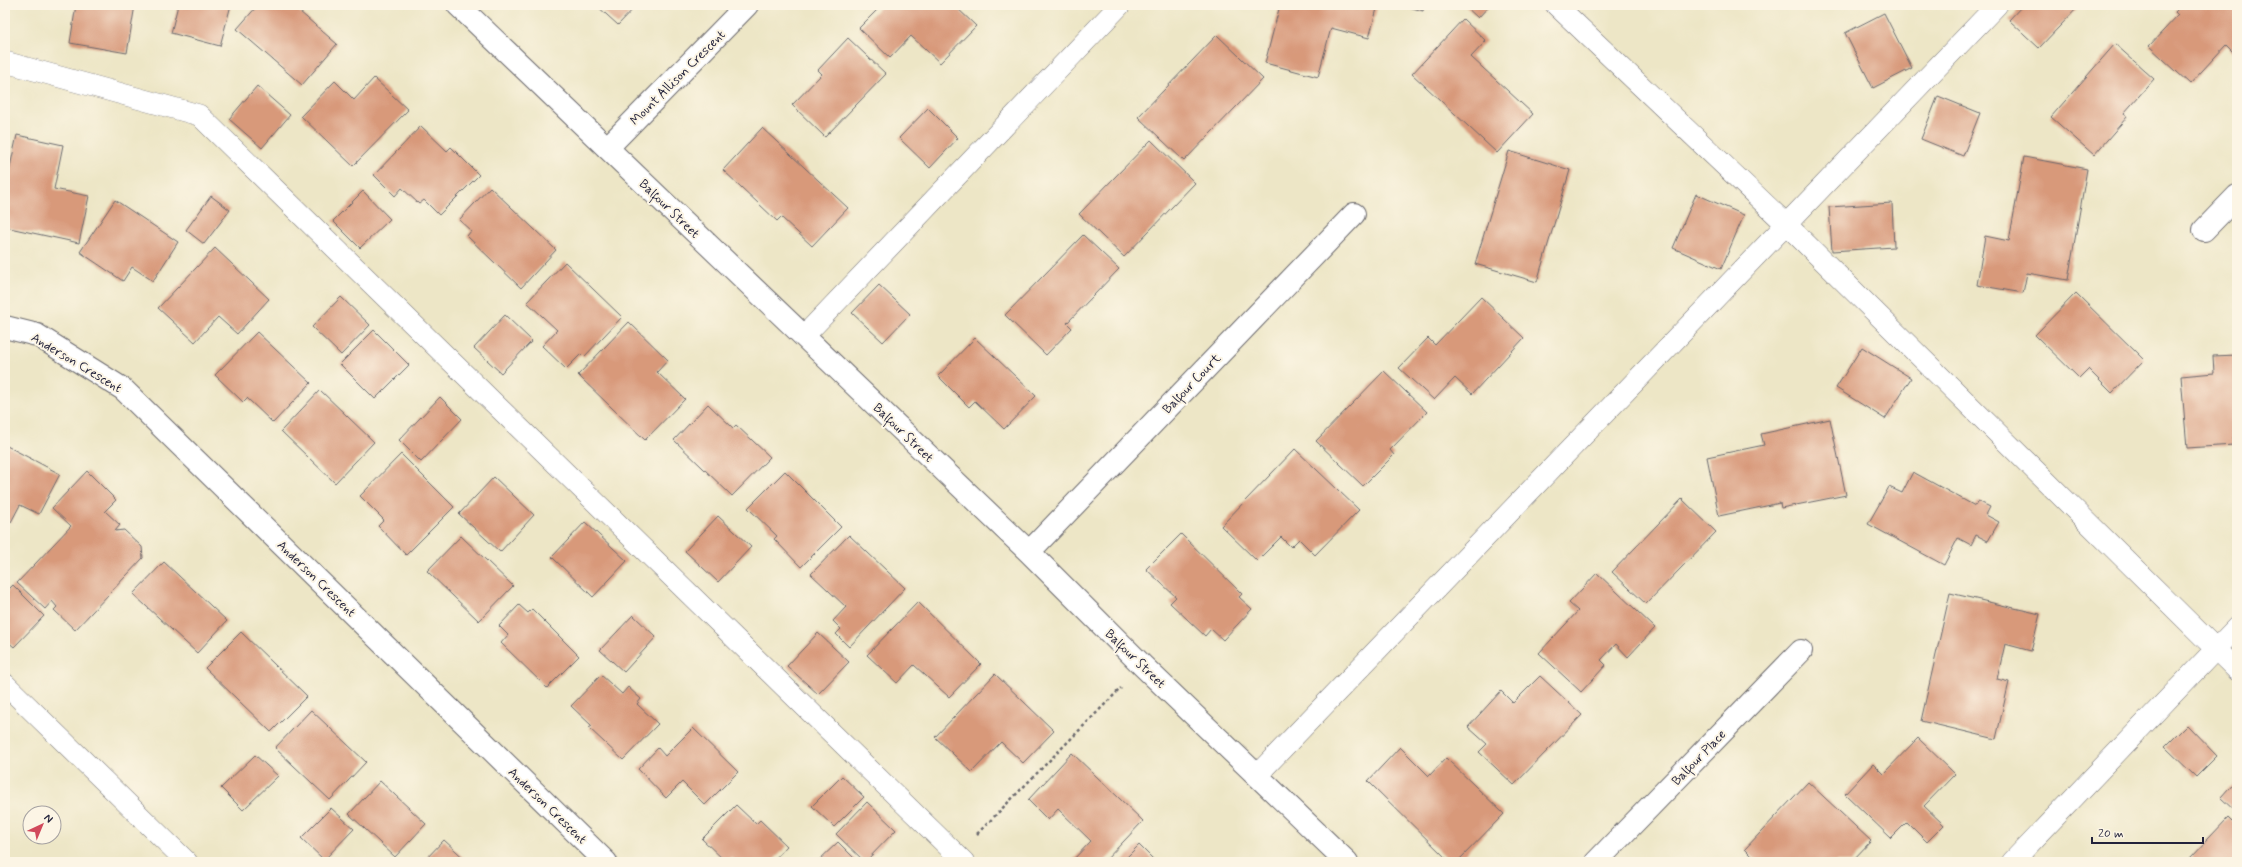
<svg xmlns="http://www.w3.org/2000/svg" width="2242" height="867" viewBox="0 0 2242 867" font-family="Mynerve,sans-serif">
  <rect width="100%" height="100%" fill="#fcf5e5"/>
  <filter id="ink" filterUnits="userSpaceOnUse"><feTurbulence type="fractalNoise" baseFrequency=".025" numOctaves="2"/><feDisplacementMap in="SourceGraphic" scale="8" xChannelSelector="R" yChannelSelector="G"/><feConvolveMatrix kernelMatrix="1 2 1 2 8 2 1 2 1" color-interpolation-filters="sRGB"/></filter>
  <filter id="wash" filterUnits="userSpaceOnUse"><feTurbulence type="fractalNoise" baseFrequency=".012" numOctaves="4" result="noise"/><feDisplacementMap in="SourceGraphic" scale="16" xChannelSelector="R" yChannelSelector="G"/><feGaussianBlur stdDeviation="0.9" result="paint"/><feColorMatrix in="noise" values="0 0 0 0 0 0 0 0 0 0 0 0 0 0 0 0 0 1.4 0 .05"/><feComposite in="paint" operator="in"/></filter>
  <g filter="url(#wash)">
    <rect width="100%" height="100%" fill="#ede6c6"/>
    <g id="blocks">
      <path fill="#d8997a" d="M76,5H135L127,53L70,43Z
        M178,5H231L220,46L171,33Z
        M258,5H292L337,44L302,85L237,29Z
        M596,5H637L618,25Z
        M882,5H954L976,26L940,63L911,36L890,58L859,28Z
        M1280,5H1378L1369,38L1331,28L1318,77L1265,63Z
        M1402,5H1424L1423,11Z
        M1464,5H1490L1478,18Z
        M2023,5H2080L2039,48L2009,20Z
        M2182,5H2237V56L2226,45L2190,84L2149,46L2178,15L2175,12Z
        M1884,13L1912,68L1873,88L1845,33Z
        M1463,19L1486,41L1471,57L1533,114L1497,153L1412,74Z
        M1217,35L1263,79L1184,161L1138,117Z
        M848,38L886,74L825,137L792,105L822,74L818,70Z
        M2115,44L2154,79L2124,113L2127,117L2094,155L2051,117Z
        M374,78L408,110L353,166L301,116L335,81L354,100Z
        M257,86L290,115L262,148L229,119Z
        M1938,96L1980,113L1963,156L1921,139Z
        M928,108L958,138L930,168L899,138Z
        M421,126L447,151L451,147L479,175L439,215L424,200L419,204L402,188L395,196L374,175Z
        M762,128L848,208L812,246L781,217L777,221L723,170Z
        M17,135L63,145L54,189L89,196L79,243L5,227V190Z
        M1151,140L1195,183L1124,257L1079,214Z
        M1509,151L1570,170L1537,282L1475,264Z
        M2024,157L2087,169L2068,280L2027,273L2023,293L1977,285L1985,236L2009,241Z
        M490,187L556,250L521,288L467,236L471,231L459,220Z
        M363,191L390,219L360,248L333,221Z
        M1696,194L1744,215L1721,269L1673,248Z
        M211,196L230,210L204,244L186,230Z
        M115,200L178,242L153,281L132,267L123,281L80,252Z
        M1892,203L1894,247L1832,251L1829,207Z
        M1083,235L1119,269L1067,323L1072,328L1046,355L1005,315Z
        M215,248L269,299L237,334L218,317L195,342L158,308Z
        M565,262L622,317L584,357L581,354L566,369L542,346L557,330L527,302Z
        M879,285L910,314L883,342L852,313Z
        M2076,293L2144,360L2112,393L2088,369L2079,378L2035,335Z
        M341,297L370,325L341,355L312,327Z
        M1481,297L1524,338L1472,394L1455,378L1434,400L1399,368L1428,338L1435,345Z
        M505,315L532,341L501,373L474,348Z
        M629,322L668,360L657,372L685,399L645,440L578,375Z
        M374,330L409,365L375,399L340,364Z
        M257,332L311,383L273,423L247,398L243,402L215,375Z
        M975,338L1036,396L1004,429L975,401L969,407L938,376Z
        M1862,347L1911,378L1885,419L1836,388Z
        M2237,355V437H2233L2234,445L2187,448L2181,376L2214,373L2213,356Z
        M1384,371L1427,412L1390,450L1394,455L1363,486L1316,441Z
        M320,390L374,442L335,483L281,431Z
        M440,397L462,419L421,462L399,440Z
        M708,404L733,428L736,425L770,457L732,496L674,440Z
        M1830,419L1846,495L1781,508L1780,503L1719,516L1707,457L1764,445L1761,434Z
        M5,445L60,474L39,514L20,505L11,522L5,518Z
        M1295,449L1359,510L1315,555L1299,539L1291,547L1281,537L1257,561L1221,526Z
        M401,454L454,507L406,555L378,526L384,520L360,496Z
        M87,471L116,500L105,511L120,525L115,531L124,530L142,547L143,558L75,630L54,610L57,607L52,601L45,609L17,583L71,526L52,508Z
        M785,471L841,527L801,567L774,539L777,536L748,508Z
        M1913,472L1975,506L1978,501L1990,507L1986,515L1999,522L1988,541L1976,535L1971,545L1958,538L1944,565L1868,524L1889,487L1902,493Z
        M494,477L534,515L500,552L459,514Z
        M1682,499L1716,532L1646,604L1612,572Z
        M718,516L751,547L718,582L685,551Z
        M585,522L627,561L593,597L552,557Z
        M1181,534L1242,594L1239,597L1252,609L1223,640L1211,629L1205,636L1170,603L1176,597L1146,569Z
        M849,535L905,588L849,647L836,634L841,629L833,621L846,607L811,574Z
        M461,536L513,586L479,621L427,571Z
        M164,562L227,621L197,653L133,594Z
        M1597,573L1655,628L1628,657L1616,644L1601,660L1606,665L1581,692L1539,653L1578,611L1569,603Z
        M13,585L44,616L14,647L5,639V593Z
        M1950,593L2040,614L2031,651L2005,644L1997,679L2009,682L1996,739L1921,721Z
        M918,602L981,664L949,697L914,665L897,683L867,655Z
        M519,605L528,613L532,609L579,656L547,688L501,643L508,635L499,626Z
        M633,615L656,637L624,672L600,650Z
        M241,632L307,696L271,732L205,668Z
        M818,633L849,662L818,694L787,666Z
        M995,674L1054,731L1023,763L1001,742L972,772L935,737Z
        M601,675L622,694L628,687L641,699L637,704L658,724L623,760L589,728L592,726L571,706Z
        M1540,676L1582,715L1514,785L1479,752L1487,744L1468,727L1501,691L1513,703Z
        M311,710L366,762L330,800L275,748Z
        M2187,725L2217,756L2196,777L2165,747Z
        M693,728L738,772L705,805L682,782L666,798L638,769L658,748L665,756Z
        M1918,738L1955,774L1924,806L1944,825L1927,842L1907,822L1891,838L1845,794L1873,764L1883,774Z
        M1400,747L1429,776L1446,758L1504,814L1457,862H1450L1368,781Z
        M1072,753L1143,821L1104,862H1071L1091,841L1058,809L1048,820L1028,800Z
        M255,755L278,776L243,810L221,788Z
        M842,776L864,797L834,827L812,806Z
        M2237,779V812L2221,797Z
        M380,781L426,824L395,857L349,814Z
        M1808,782L1871,841L1851,862H1758L1745,849Z
        M867,802L896,830L865,862L836,834Z
        M736,805L756,824L760,820L787,846L772,862H737L731,857L726,862L702,839Z
        M331,808L354,829L324,860L301,838Z
        M2228,818L2237,827V862H2193L2190,858Z
        M444,840L468,862H423Z
        M838,842L858,862H817Z
        M1139,845L1156,862H1122Z"/>
    </g>
  </g>
  <g filter="url(#ink)">
    <use href="#blocks" fill-opacity="0" stroke="#69676c" stroke-width="1"/>
    <g fill="none" stroke-linecap="round" stroke-linejoin="round">
      <defs>
        <path id="service" d="M1556,5L1787,225L2237,670
          M5,62L199,115L964,862
          M804,336L1120,5
          M5,684L187,862
          M1257,775L1997,5
          M2012,862L2237,627"/>
        <path id="minor" d="M458,5L1029,552L1143,666L1347,862
          M607,148L747,5
          M2204,230L2237,196
          M5,327L37,335L123,389L606,862
          M1029,552L1354,214
          M1596,862L1801,651"/>
      </defs>
      <use href="#service" stroke="#69676c" stroke-width="22"/>
      <use href="#minor" stroke="#69676c" stroke-width="24"/>
      <path stroke="#69676c" stroke-width="2.5" stroke-dasharray="3 3" stroke-linecap="butt" d="M977,834L1121,688"/>
      <use href="#service" stroke="#fff" stroke-width="21"/>
      <use href="#minor" stroke="#fff" stroke-width="22"/>
    </g>
  </g>
  <g text-anchor="middle" stroke-width="4" stroke-linejoin="round" paint-order="stroke">
    <g font-size="13" fill="#22223b" stroke="#fcf5e5">
      <text transform="translate(677 77) rotate(-45)" y="5">Mount Allison Crescent</text>
      <text transform="translate(670 208) rotate(44)" y="5">Balfour Street</text>
      <text transform="translate(77 362) rotate(31)" y="5">Anderson Crescent</text>
      <text transform="translate(1191 383) rotate(-46)" y="5">Balfour Court</text>
      <text transform="translate(904 432) rotate(44)" y="5">Balfour Street</text>
      <text transform="translate(317 578) rotate(44)" y="5">Anderson Crescent</text>
      <text transform="translate(1136 658) rotate(44)" y="5">Balfour Street</text>
      <text transform="translate(1698 757) rotate(-46)" y="5">Balfour Place</text>
      <text transform="translate(548 805) rotate(44)" y="5">Anderson Crescent</text>
    </g>
  </g>
  <rect width="2242" height="867" fill="none" stroke="#fcf5e5" stroke-width="20"/>
  <g transform="translate(42 825) rotate(44)"><circle r="19" fill="#fcf5e5" stroke="#a5a1a1"/>
  <path d="M0-3L7 15L0 10L-7 15Z" fill="#d1495b"/>
  <text y="-6" font-size="11" font-weight="bold" text-anchor="middle" fill="#22223b">N</text>
  </g>
  <path d="M2092 837v6h111v-6" fill="none" stroke="#22223b" stroke-width="2"/>
  <text x="2098" y="837" font-size="12" fill="#22223b" stroke="#fcf5e5" stroke-width="3" paint-order="stroke">20 m</text>
</svg>
